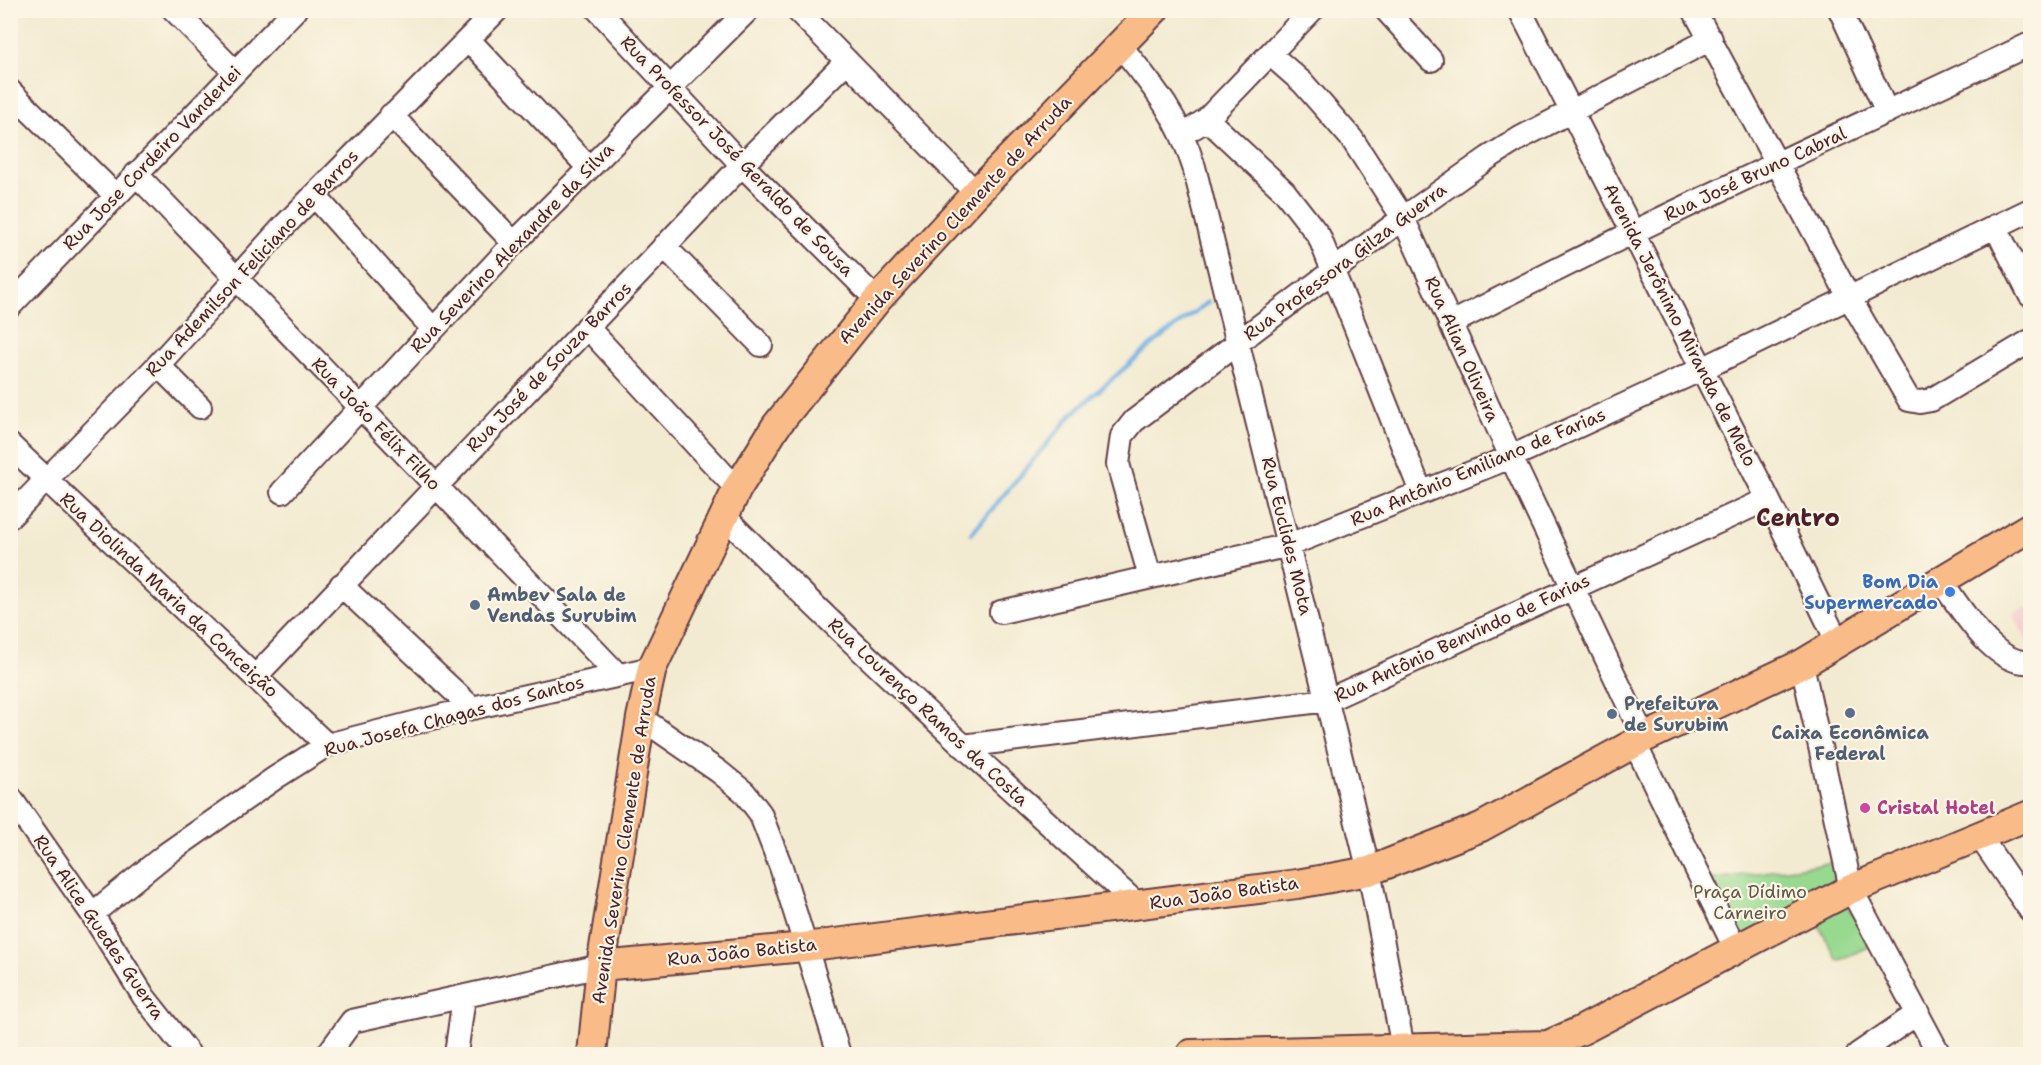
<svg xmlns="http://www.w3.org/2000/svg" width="2041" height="1065" viewBox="0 0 2041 1065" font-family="'Shantell Sans',sans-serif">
  <rect width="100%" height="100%" fill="#fcf5e5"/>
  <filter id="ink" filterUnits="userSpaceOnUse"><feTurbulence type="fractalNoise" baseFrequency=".0167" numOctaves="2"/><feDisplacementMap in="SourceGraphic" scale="12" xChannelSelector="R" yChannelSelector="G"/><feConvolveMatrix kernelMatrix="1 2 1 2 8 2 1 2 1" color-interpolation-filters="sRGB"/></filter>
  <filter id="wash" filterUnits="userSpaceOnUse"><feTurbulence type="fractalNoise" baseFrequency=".008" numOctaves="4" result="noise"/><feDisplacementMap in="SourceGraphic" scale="24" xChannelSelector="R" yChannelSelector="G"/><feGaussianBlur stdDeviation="1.35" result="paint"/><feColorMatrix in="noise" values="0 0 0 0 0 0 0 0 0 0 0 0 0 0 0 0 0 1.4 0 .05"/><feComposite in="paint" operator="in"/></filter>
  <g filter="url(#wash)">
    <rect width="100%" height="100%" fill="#f3ebd1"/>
    <path fill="#f7d0cf" d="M2030,606V648L2013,613Z"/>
    <path fill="#98d990" stroke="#717c5e" stroke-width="1.5" d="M1836,862L1849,887L1737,941L1707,880Z
      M1845,902L1871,946L1838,961L1814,917Z"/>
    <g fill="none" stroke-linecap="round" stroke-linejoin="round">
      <path stroke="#6dafe1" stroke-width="4.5" d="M971,534L1073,413L1150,346L1208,302"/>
    </g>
  </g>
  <g filter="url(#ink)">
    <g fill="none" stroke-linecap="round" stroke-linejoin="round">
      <defs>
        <path id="minor" d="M174,10L235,72
          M598,10L742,165L877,300
          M797,10L976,193
          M1386,10L1431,60
          M1520,10L1768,499L1837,641
          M1694,10L1849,297L1909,400L1920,402L1931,400L2030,341
          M1840,10L1887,112
          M469,40L588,167
          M1119,44C1153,86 1178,115 1194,167L1369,871L1403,1048
          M1270,54L1303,83L1352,139L1403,218L1511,457L1644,738
          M10,91L115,195
          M391,115L514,243
          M1207,119L1284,191L1319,236L1421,492
          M1195,127L1207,119L1312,10
          M136,174L617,674
          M314,195L433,329
          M1995,226L2030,295
          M664,246L761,345
          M10,306L295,10
          M1450,324C1641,225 1836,136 2030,44
          M587,327L737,489
          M158,365L200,407
          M10,445L327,745
          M282,492L514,243L748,10
          M723,515C856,650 997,777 1137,904
          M10,517L158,365L282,228L497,10
          M1150,577L1118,464L1122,436L1134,421L1403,218L1488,158L1520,138L1711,39
          M1940,580C1960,606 1993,666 2030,662
          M341,585L472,708
          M1001,612L1289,545L1511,457L1702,369L2030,210
          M1802,664L1851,889L1939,1054
          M255,677L742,165L847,61
          M641,718L718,771L744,792L760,813L781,867L839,1054
          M1635,744L1736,950
          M963,746L1328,700L1768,499
          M10,797L92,914L144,997L189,1054
          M1980,837L2030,910
          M92,914L165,855L275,778L327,745L472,708L652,668
          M328,1054L352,1021L601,966
          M456,1054L464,997
          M1858,1054L1918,1013"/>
        <path id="major" d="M601,966L804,947L1297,884L1369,871L1481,827L1644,738L1802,664L2030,527
          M592,1054L601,966L641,718L652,668L737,489L776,426L877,300L976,193L1154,10
          M1191,1054L1548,1045L1580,1031L1851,889L2030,815"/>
      </defs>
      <use href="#minor" stroke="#633e44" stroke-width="26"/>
      <use href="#major" stroke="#633e44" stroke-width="32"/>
      <use href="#minor" stroke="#fff" stroke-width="22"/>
      <use href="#major" stroke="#f9bc89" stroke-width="28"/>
    </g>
  </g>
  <circle fill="#3f7fe0" stroke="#fcf5e5" stroke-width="2" cx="1950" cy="592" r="6"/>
  <g fill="#5c6f8a" stroke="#fcf5e5" stroke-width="2">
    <circle cx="475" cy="605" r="6"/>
    <circle cx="1850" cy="713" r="6"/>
    <circle cx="1612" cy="714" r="6"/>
  </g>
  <circle fill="#d1479c" stroke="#fcf5e5" stroke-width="2" cx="1865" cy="808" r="6"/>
  <g text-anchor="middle" stroke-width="4.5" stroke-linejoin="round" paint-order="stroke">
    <g font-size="18" fill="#4a1f2b" stroke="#fcf5e5">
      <text transform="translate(737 156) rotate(46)" y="6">Rua Professor José Geraldo de Sousa</text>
      <text transform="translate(152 158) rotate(-46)" y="6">Rua Jose Cordeiro Vanderlei</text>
      <text transform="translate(1755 174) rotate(-25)" y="6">Rua José Bruno Cabral</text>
      <text transform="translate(955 220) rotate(-47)" y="6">Avenida Severino Clemente de Arruda</text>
      <text transform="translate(512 248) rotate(-46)" y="6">Rua Severino Alexandre da Silva</text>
      <text transform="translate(1345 262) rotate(-37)" y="6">Rua Professora Gilza Guerra</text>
      <text transform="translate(252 263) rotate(-47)" y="6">Rua Ademilson Feliciano de Barros</text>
      <text transform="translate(1680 325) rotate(63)" y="6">Avenida Jerônimo Miranda de Melo</text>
      <text transform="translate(1462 349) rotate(66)" y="6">Rua Alian Oliveira</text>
      <text transform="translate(549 367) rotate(-46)" y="6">Rua José de Souza Barros</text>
      <text transform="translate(376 424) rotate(46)" y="6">Rua João Félix Filho</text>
      <text transform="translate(1478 467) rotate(-23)" y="6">Rua Antônio Emiliano de Farias</text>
      <text transform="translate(1287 536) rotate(76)" y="6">Rua Euclides Mota</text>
      <text transform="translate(169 595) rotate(43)" y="6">Rua Diolinda Maria da Conceição</text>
      <text transform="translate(1462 638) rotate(-25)" y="6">Rua Antônio Benvindo de Farias</text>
      <text transform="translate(928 712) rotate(43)" y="6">Rua Lourenço Ramos da Costa</text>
      <text transform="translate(454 716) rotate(-15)" y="6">Rua Josefa Chagas dos Santos</text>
      <text transform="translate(624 840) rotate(-81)" y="6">Avenida Severino Clemente de Arruda</text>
      <text transform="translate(1224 893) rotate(-8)" y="6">Rua João Batista</text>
      <text transform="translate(99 927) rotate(56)" y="6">Rua Alice Guedes Guerra</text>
      <text transform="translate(742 952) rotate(-6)" y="6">Rua João Batista</text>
    </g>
    <g font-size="18" font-weight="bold" fill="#366cbe" stroke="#fcf5e5" text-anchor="end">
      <text x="1938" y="588">Bom Dia<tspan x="1938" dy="21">Supermercado</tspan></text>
    </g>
    <g font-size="18" font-weight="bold" fill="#4e5e75" stroke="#fcf5e5" text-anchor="start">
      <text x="487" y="601">Ambev Sala de<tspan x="487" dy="21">Vendas Surubim</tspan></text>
      <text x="1624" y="710">Prefeitura<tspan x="1624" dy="21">de Surubim</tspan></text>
      <text x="1850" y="739" text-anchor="middle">Caixa Econômica<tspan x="1850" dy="21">Federal</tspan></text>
    </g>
    <g font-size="18" font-weight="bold" fill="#b23c85" stroke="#fcf5e5" text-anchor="start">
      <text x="1877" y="814">Cristal Hotel</text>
    </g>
    <g font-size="18" fill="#615749" stroke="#fcf5e5">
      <text x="1750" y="898">Praça Dídimo<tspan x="1750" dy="21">Carneiro</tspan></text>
    </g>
    <g font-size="24" font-weight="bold" fill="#4a1f2b" stroke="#fcf5e5">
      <text x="1798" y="526">Centro</text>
    </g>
  </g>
  <rect width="2041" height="1065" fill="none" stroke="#fcf5e5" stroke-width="36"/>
</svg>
